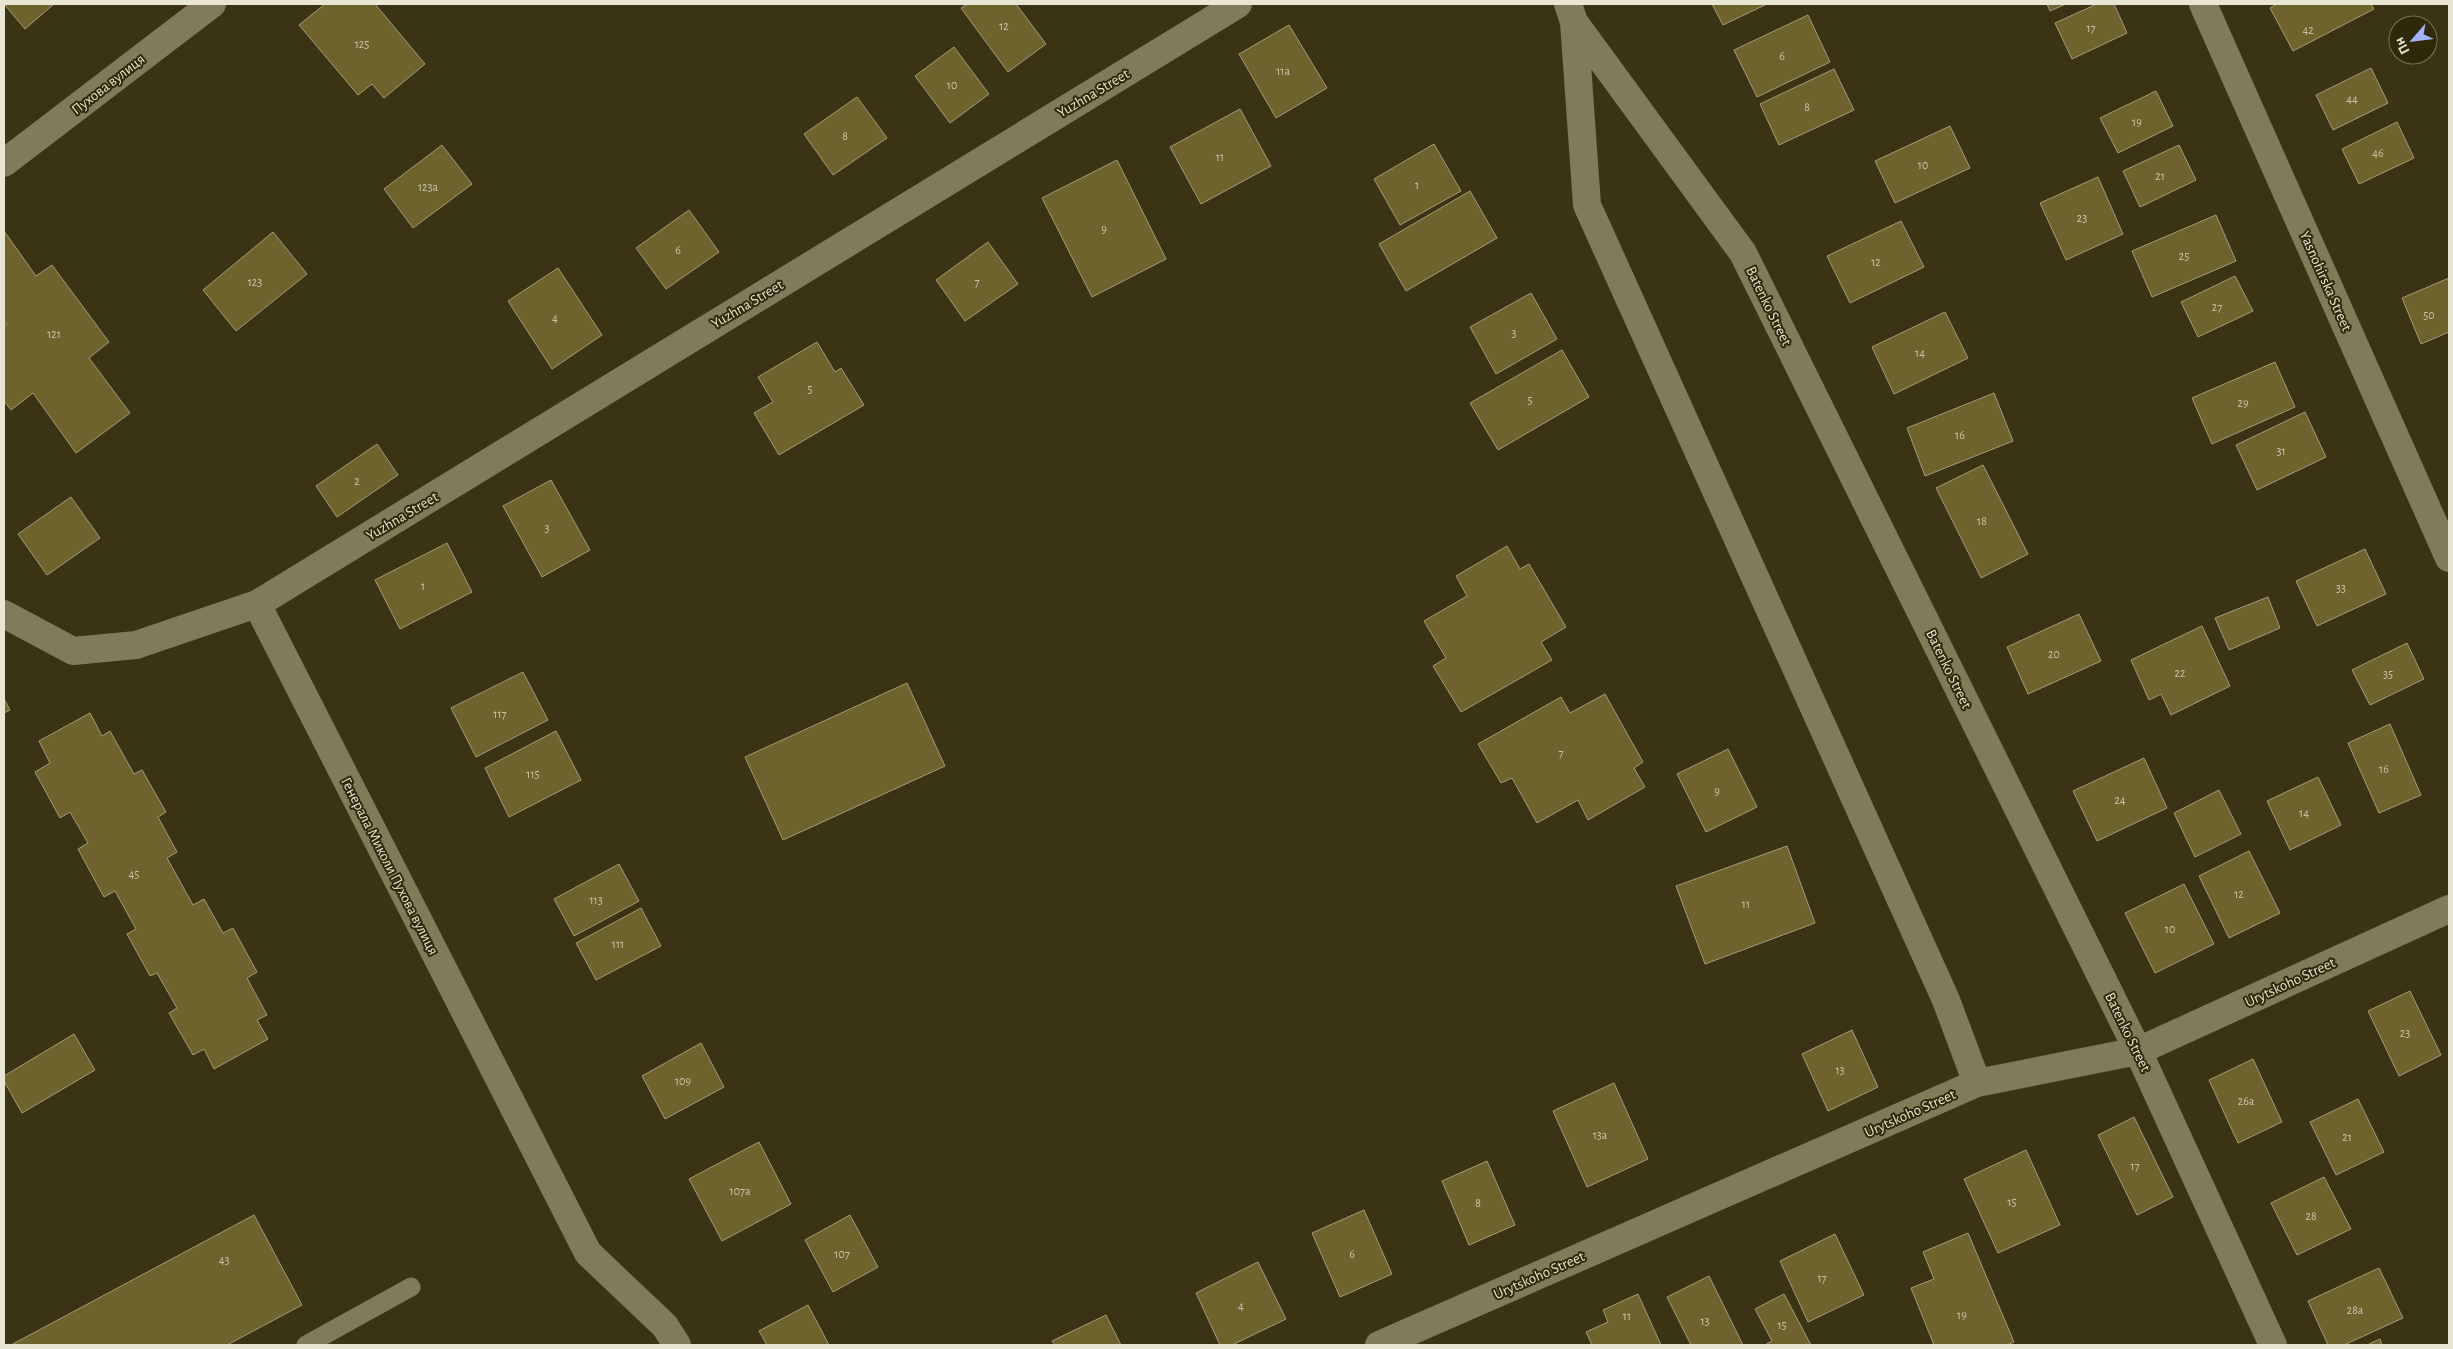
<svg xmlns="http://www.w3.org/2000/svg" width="2453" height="1349" viewBox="0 0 2453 1349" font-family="'Alegreya Sans',sans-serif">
  <rect width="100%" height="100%" fill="#3a3314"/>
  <path fill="#6e632d" stroke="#a49d7b" d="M4,4H54L25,29Z
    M325,4H375L425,64L384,98L372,84L358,95L299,25Z
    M968,4H1016L1046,44L1008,72L961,8Z
    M1712,4H1767L1723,25Z
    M2047,4H2066L2050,11Z
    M2097,4H2114L2127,33L2072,59L2055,23Z
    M2277,4H2371L2374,9L2293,51L2270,8Z
    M1808,15L1830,62L1757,97L1734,50Z
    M1289,25L1327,88L1276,118L1239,54Z
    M954,47L989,94L950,123L915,76Z
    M2371,68L2388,103L2333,130L2316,95Z
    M1834,69L1854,110L1779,145L1760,104Z
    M2156,91L2173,126L2118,153L2100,118Z
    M857,97L887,138L833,175L804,134Z
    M1240,109L1271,166L1201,204L1170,147Z
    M2397,122L2414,158L2359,184L2342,149Z
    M1950,126L1970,168L1895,203L1875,161Z
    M1434,144L1461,191L1400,225L1374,179Z
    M442,145L472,184L413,228L384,189Z
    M2179,145L2196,180L2140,207L2123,171Z
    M1117,160L1166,259L1092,297L1042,198Z
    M2098,177L2123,234L2066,260L2040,203Z
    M1470,191L1497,238L1406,291L1379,244Z
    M689,210L719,252L666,289L636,248Z
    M2216,215L2236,261L2152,297L2132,251Z
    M1901,221L1924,267L1850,303L1827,256Z
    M4,231L36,276L52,265L109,342L89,358L130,413L76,453L33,393L11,410L4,401V326L7,324L4,321Z
    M273,232L307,274L236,331L203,290Z
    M988,242L1018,284L965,321L936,280Z
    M558,268L602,335L552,369L508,301Z
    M2235,276L2253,311L2198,337L2181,302Z
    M2449,278V332L2421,344L2402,298Z
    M1531,293L1557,339L1496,374L1470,327Z
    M1945,312L1968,358L1894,394L1872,347Z
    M817,342L835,372L841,368L864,405L779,455L754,413L773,402L758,377Z
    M1562,350L1589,397L1498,450L1470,403Z
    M2275,362L2295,407L2212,444L2192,398Z
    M1994,393L2013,441L1925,476L1907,428Z
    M2305,412L2326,457L2257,490L2236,445Z
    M377,444L398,475L337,517L316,486Z
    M1983,465L2028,554L1981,578L1936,488Z
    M551,480L590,550L542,577L503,506Z
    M71,497L100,538L47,575L18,534Z
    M447,543L472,592L400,629L375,580Z
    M1507,546L1520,569L1529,564L1566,627L1541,642L1552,660L1461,712L1433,666L1446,658L1424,621L1467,596L1456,576Z
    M2365,549L2386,594L2317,626L2296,581Z
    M2268,597L2280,628L2229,650L2215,618Z
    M2079,614L2101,661L2028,694L2007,647Z
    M2202,626L2230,686L2171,715L2161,694L2149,700L2131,660Z
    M2407,643L2424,679L2370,705L2352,670Z
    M523,672L548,720L476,757L451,708Z
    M907,683L945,766L783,840L745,757Z
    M1605,694L1643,762L1634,768L1645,787L1588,820L1578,800L1537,823L1512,778L1501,783L1478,744L1561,697L1570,713Z
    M4,699L10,710L4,713Z
    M90,713L102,736L110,731L134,774L142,770L166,812L158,817L177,852L167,858L193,905L204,899L223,933L233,928L257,972L247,978L267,1015L257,1020L268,1039L214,1069L204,1049L193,1055L169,1013L177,1008L157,973L150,976L127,934L136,929L115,891L104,897L78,849L88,843L70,812L60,818L35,772L50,763L39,741Z
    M2390,724L2421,795L2379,813L2348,743Z
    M556,731L581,780L509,817L485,768Z
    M1728,749L1757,807L1706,832L1677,774Z
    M2144,758L2167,808L2097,841L2073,791Z
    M2318,777L2341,825L2290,850L2267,801Z
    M2219,790L2241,834L2195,857L2174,813Z
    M1787,846L1815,923L1705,964L1676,886Z
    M2249,851L2280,913L2229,938L2199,876Z
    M619,864L639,901L574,936L554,899Z
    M2184,884L2214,944L2155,973L2125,913Z
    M641,908L661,946L596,980L576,943Z
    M2410,991L2441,1055L2399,1076L2368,1011Z
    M1852,1030L1878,1087L1828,1111L1802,1054Z
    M74,1034L95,1070L22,1113L4,1081V1076Z
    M701,1043L724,1087L665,1119L642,1076Z
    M2253,1059L2282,1122L2238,1143L2209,1080Z
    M1614,1083L1648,1159L1587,1187L1553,1111Z
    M2358,1099L2384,1152L2336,1175L2310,1122Z
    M2134,1117L2173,1197L2137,1215L2098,1135Z
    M759,1142L791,1204L722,1241L689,1179Z
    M2026,1150L2060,1225L1998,1253L1964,1179Z
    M1487,1161L1515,1225L1469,1245L1442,1181Z
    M2324,1177L2351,1229L2297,1255L2271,1203Z
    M1364,1210L1392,1274L1340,1297L1312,1233Z
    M254,1215L302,1305L227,1345H11Z
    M850,1215L878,1267L833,1292L805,1240Z
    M1968,1233L2014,1342L2007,1345H1934L1911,1288L1934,1279L1923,1252Z
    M1835,1234L1864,1295L1808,1322L1780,1261Z
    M1258,1262L1286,1319L1232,1345H1220L1196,1293Z
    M2379,1268L2403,1318L2344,1345H2328L2308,1301Z
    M1709,1276L1743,1345H1691L1667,1297Z
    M1638,1294L1661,1345H1592L1586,1332L1608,1322L1603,1310Z
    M1784,1294L1811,1345H1765L1772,1341L1755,1309Z
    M808,1305L829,1345H767L759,1331Z
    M1106,1315L1121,1345H1055L1052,1341Z
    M2380,1339L2382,1345H2367Z"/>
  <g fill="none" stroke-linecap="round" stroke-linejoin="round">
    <path stroke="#827b59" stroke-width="19" d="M306,1345L411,1287"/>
    <path stroke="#827b59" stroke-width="28" d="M1568,4L1574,22L1743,253L2138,1051L2273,1345
      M2203,4L2449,558
      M1574,22L1587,205L1946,1000L1977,1083
      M257,604L1238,4
      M4,614L73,651L136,645L257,604L588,1253L665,1326L677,1345
      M1379,1345L1977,1083L2138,1051L2449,909"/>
    <path stroke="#827b59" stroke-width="28" d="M4,163L212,4"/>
  </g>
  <g text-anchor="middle" stroke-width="4" stroke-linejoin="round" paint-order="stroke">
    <g font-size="12" fill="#cac4aa">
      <text x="1004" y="30">12</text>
      <text x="2091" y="32">17</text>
      <text x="2308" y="34">42</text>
      <text x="362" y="48">125</text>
      <text x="1782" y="60">6</text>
      <text x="1283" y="75">11а</text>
      <text x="952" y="89">10</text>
      <text x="2352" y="103">44</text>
      <text x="1807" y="111">8</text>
      <text x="2137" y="126">19</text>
      <text x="845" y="140">8</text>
      <text x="2378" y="157">46</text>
      <text x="1220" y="161">11</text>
      <text x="1923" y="169">10</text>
      <text x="2160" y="180">21</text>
      <text x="1417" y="189">1</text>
      <text x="428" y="191">123а</text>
      <text x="2082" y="222">23</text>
      <text x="1104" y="233">9</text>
      <text x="678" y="254">6</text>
      <text x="2184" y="260">25</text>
      <text x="1876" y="266">12</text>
      <text x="255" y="286">123</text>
      <text x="977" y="286">7</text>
      <text x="2217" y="311">27</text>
      <text x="2429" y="319">50</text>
      <text x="555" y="322">4</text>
      <text x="1514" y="337">3</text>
      <text x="54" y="338">121</text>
      <text x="1920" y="357">14</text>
      <text x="810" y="393">5</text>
      <text x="1530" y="404">5</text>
      <text x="2243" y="407">29</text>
      <text x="1960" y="439">16</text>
      <text x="2281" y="455">31</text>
      <text x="357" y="485">2</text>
      <text x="1982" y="525">18</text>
      <text x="547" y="532">3</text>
      <text x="423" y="590">1</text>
      <text x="2341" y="592">33</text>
      <text x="2054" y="658">20</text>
      <text x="2180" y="677">22</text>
      <text x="2388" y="678">35</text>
      <text x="500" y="718">117</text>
      <text x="1561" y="757">7</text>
      <text x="2384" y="773">16</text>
      <text x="533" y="778">115</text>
      <text x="1717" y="795">9</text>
      <text x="2120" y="804">24</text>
      <text x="2304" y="817">14</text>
      <text x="134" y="878">45</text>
      <text x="2239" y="898">12</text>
      <text x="596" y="904">113</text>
      <text x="1746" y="908">11</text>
      <text x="2170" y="933">10</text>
      <text x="618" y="948">111</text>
      <text x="2405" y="1037">23</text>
      <text x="1840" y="1074">13</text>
      <text x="683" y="1085">109</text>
      <text x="2246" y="1105">26а</text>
      <text x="1600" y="1139">13а</text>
      <text x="2347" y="1141">21</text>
      <text x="2135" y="1170">17</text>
      <text x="740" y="1195">107а</text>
      <text x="2012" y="1206">15</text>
      <text x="1478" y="1207">8</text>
      <text x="2311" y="1220">28</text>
      <text x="842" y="1258">107</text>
      <text x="1352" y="1258">6</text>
      <text x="224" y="1264">43</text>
      <text x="1822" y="1282">17</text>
      <text x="1241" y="1310">4</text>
      <text x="2355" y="1314">28а</text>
      <text x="1962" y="1319">19</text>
      <text x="1627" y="1320">11</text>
      <text x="1705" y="1325">13</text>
      <text x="1782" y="1329">15</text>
    </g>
    <g font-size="15" fill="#e8e5d3" stroke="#2f2909">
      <text transform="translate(108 84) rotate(-38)" y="5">Пухова вулиця</text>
      <text transform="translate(1093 93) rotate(-31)" y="5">Yuzhna Street</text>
      <text transform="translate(2326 281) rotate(66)" y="5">Yasnohirska Street</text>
      <text transform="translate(747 304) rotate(-31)" y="5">Yuzhna Street</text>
      <text transform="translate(1769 306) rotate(64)" y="5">Batenko Street</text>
      <text transform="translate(402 516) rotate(-31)" y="5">Yuzhna Street</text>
      <text transform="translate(1949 669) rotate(64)" y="5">Batenko Street</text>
      <text transform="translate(390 866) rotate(63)" y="5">Генерала Миколи Пухова вулиця</text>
      <text transform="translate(2290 982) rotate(-25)" y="5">Urytskoho Street</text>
      <text transform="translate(2128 1032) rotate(64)" y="5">Batenko Street</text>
      <text transform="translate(1910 1113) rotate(-24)" y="5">Urytskoho Street</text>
      <text transform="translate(1539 1275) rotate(-24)" y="5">Urytskoho Street</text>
    </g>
  </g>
  <rect width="2453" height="1349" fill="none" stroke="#e8e5d3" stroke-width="10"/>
  <g transform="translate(2413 40) rotate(242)"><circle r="24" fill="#2f2909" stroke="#79745a"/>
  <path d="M0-4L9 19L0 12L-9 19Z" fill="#a3b2fd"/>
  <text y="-8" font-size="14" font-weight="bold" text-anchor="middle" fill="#e8e5d3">Пн</text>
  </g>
</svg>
